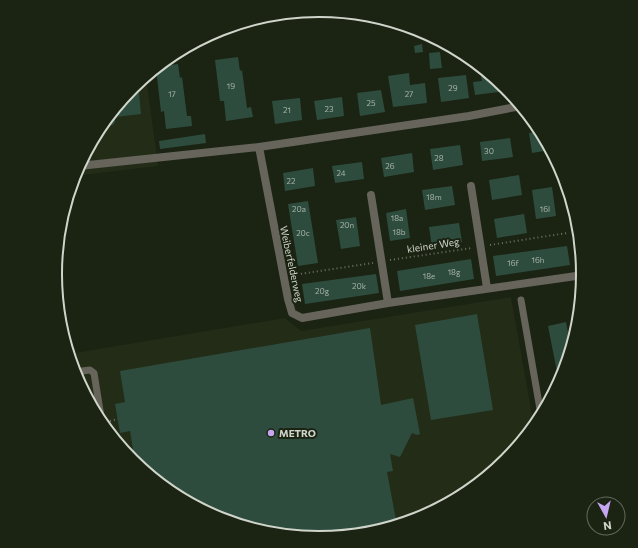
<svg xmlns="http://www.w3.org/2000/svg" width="638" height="548" viewBox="0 0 638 548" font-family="Commissioner,sans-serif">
  <rect width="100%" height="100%" fill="#1b2313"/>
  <path fill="#232c17" d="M146,76L158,166L74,176L100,127L132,87Z
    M511,297L534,426L506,461L465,494L420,518L370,533L319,538L267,533L218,518L172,493L132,461L99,420L75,375L69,354L285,318L301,331Z"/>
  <path fill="#2e4c3e" d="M422,44L423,52L415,53L414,46Z
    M440,52L442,68L430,69L429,53Z
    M238,57L240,71L242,70L247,108L251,107L253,117L226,121L224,101H220L215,60Z
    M178,64L180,78L182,77L187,116H191L192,126L166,129L164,111L161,112L156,68L157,67Z
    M409,73L410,85L425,83L427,103L393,107L388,76Z
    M466,75L469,98L441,102L438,78Z
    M490,75L505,87L506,91L475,95L473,82L482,81L481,76Z
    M138,83L141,114L115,117V122L113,125L104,127L101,126L132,87Z
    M381,90L385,112L360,116L357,93Z
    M342,97L344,116L317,120L314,101Z
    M300,98L302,120L275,124L272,101Z
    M541,131L550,150L532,153L529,133Z
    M205,134L206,143L160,149L159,141Z
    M510,138L513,157L482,161L480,142Z
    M460,145L463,165L433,170L430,149Z
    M412,153L414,172L384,177L381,158Z
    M362,162L364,179L335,183L332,166Z
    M313,168L315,186L285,191L283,173Z
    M519,175L522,195L492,200L489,180Z
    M452,186L455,205L425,210L422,190Z
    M552,187L556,216L536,219L532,190Z
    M308,201L318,263L298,266L288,204Z
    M406,209L410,238L390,241L386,213Z
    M524,214L527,233L497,238L494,219Z
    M356,217L360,246L341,249L336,220Z
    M459,223L462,242L432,247L429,227Z
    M567,246L570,265L496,276L493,256Z
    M471,259L474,279L400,291L397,271Z
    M376,274L379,293L305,304L302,284Z
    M477,314L493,410L431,420L415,325Z
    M566,322L571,349L563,375L559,382L548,326Z
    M370,328L381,405L413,398L420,434L417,435L412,433L400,457L390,454L393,471L387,472L397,525L370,533L319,538L267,533L218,518L172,493L133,461H135L130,431L120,433L115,404L125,402L120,371Z"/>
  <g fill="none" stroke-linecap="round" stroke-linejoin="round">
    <path stroke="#6c7366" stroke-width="2" stroke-dasharray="1 3" stroke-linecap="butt" d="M490,245L567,233
      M390,260L472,248
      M293,275L373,263
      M110,421L118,419"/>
    <path stroke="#66645b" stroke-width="7" d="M521,300L541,415
      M74,372L90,370L94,373L102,423"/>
    <path stroke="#66645b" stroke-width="8" d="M259,147L288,299L292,313L302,318L388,303L583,275
      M79,166L259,147L469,116L521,106
      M471,186L487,288
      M371,195L388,303
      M573,206L582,275"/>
  </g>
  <circle fill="#c6a6f0" stroke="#1b2313" stroke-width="1.5" cx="271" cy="433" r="4"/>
  <g text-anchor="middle" stroke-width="4" stroke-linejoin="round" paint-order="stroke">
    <g font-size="8" fill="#a7b3a7">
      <text x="231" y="89">19</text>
      <text x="453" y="91">29</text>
      <text x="172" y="97">17</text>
      <text x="409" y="97">27</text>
      <text x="371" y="106">25</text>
      <text x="329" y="112">23</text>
      <text x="287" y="113">21</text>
      <text x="489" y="154">30</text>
      <text x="439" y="161">28</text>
      <text x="390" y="169">26</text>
      <text x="341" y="176">24</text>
      <text x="291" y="184">22</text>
      <text x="434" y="200">18m</text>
      <text x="299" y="212">20a</text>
      <text x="545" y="212">16l</text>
      <text x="397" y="221">18a</text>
      <text x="347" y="228">20n</text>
      <text x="399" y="235">18b</text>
      <text x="303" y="236">20c</text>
      <text x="538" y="263">16h</text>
      <text x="513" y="266">16f</text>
      <text x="454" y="275">18g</text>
      <text x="429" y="279">18e</text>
      <text x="359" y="289">20k</text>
      <text x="322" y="294">20g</text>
    </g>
    <g font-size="10" fill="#cfd5ca" stroke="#1b2313">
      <text transform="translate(433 245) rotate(-9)" y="4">kleiner Weg</text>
      <text transform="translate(292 264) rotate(78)" y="4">Weiberfelderweg</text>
    </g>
    <g font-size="10" font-weight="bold" fill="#cfd5ca" stroke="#1b2313" text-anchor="start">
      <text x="279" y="437">METRO</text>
    </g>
  </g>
  <path d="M0 0H638V548H0ZM62 274a257 257 0 1 1 514 0a257 257 0 1 1-514 0Z" fill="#1b2313" fill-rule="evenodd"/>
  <path fill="none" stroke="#cfd5ca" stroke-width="2" d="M62 274a257 257 0 1 1 514 0a257 257 0 1 1-514 0Z"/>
  <g transform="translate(606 516) rotate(172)"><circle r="19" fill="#1b2313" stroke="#636a5c"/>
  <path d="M0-3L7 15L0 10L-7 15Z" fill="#c6a6f0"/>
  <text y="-6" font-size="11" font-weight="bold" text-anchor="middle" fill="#cfd5ca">N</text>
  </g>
</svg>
